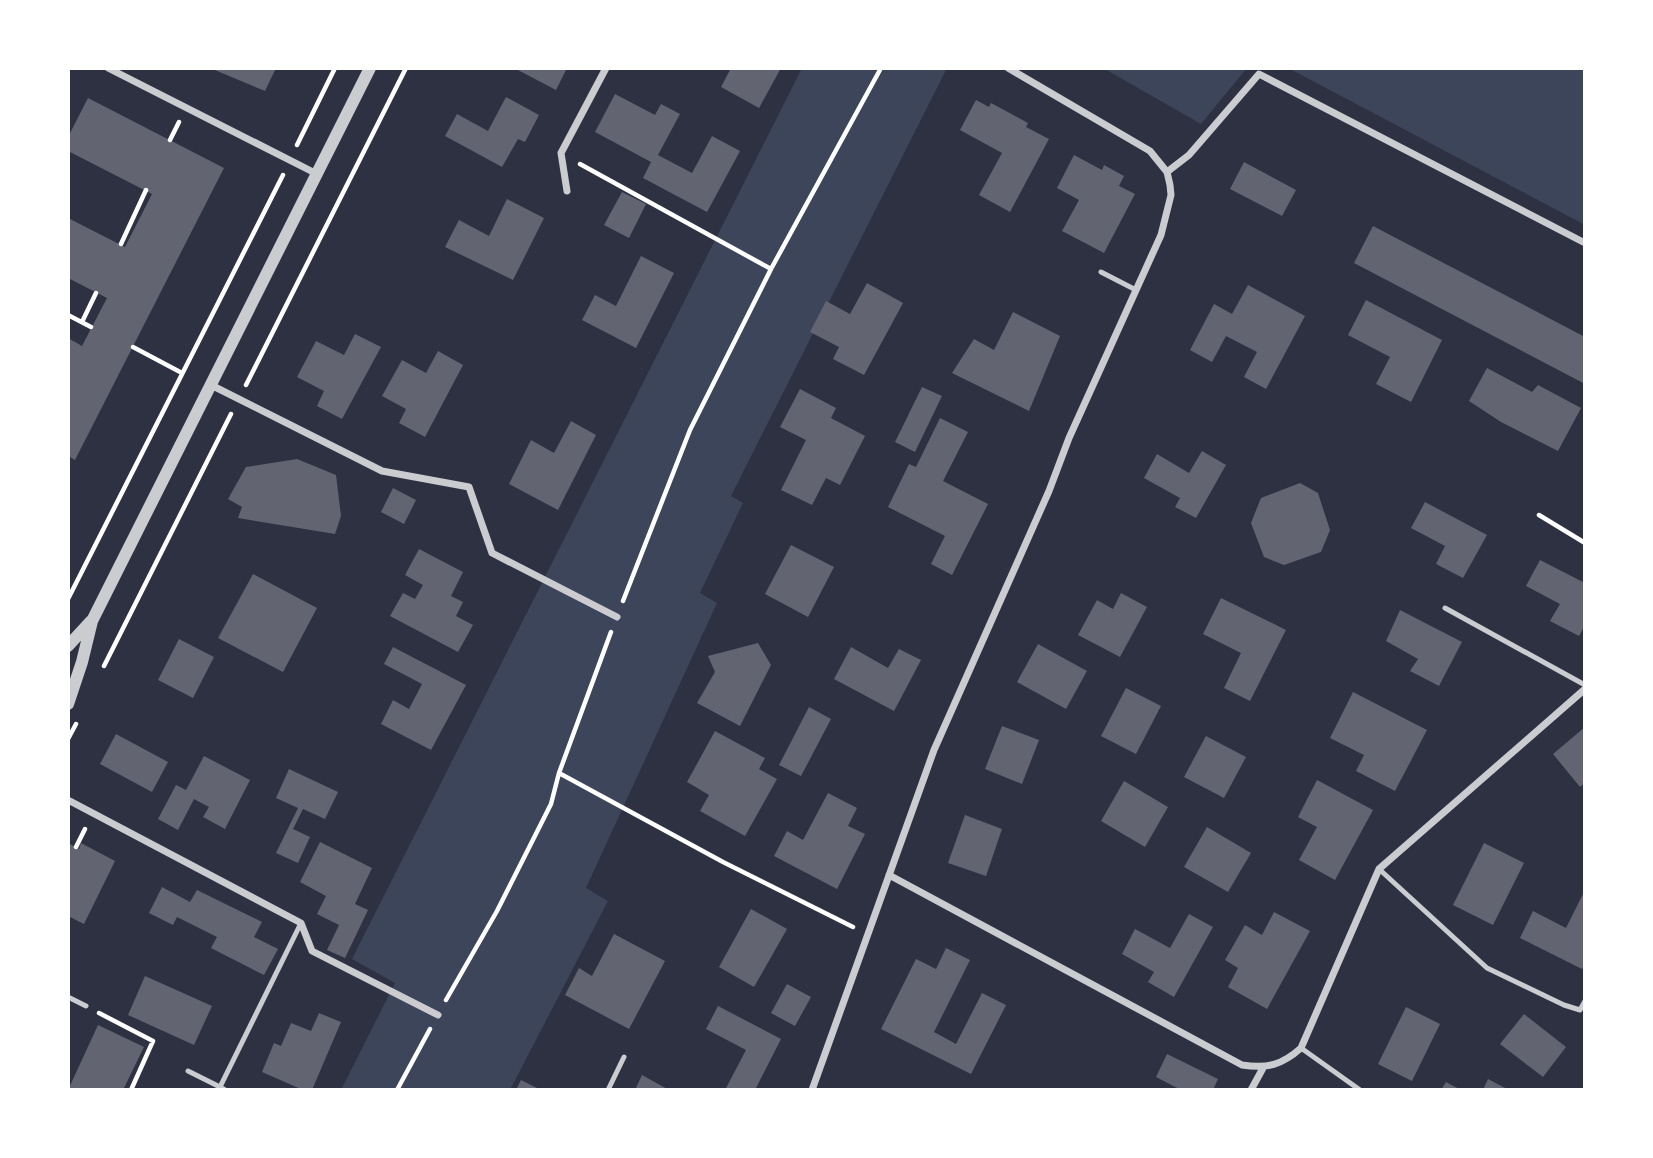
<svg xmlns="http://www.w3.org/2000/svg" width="1653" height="1158" viewBox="0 0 1653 1158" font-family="'Nunito Sans',sans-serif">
  <rect width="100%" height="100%" fill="#2d3142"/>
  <path fill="#3c4559" d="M802,68H947L731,496L743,503L700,593L717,603L586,888L608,901L510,1090H341L395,983L352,959Z
    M1103,68H1247L1201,124Z
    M1288,68H1585V225Z"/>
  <path fill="#626471" d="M210,68H276L265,91Z
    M514,68H567L556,90Z
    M731,68H781L759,108L721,87Z
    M615,94L655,115L661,104L680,114L658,155L692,173L712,136L740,151L707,212L643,178L651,162L595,132Z
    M506,97L539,115L525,142L518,139L502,167L445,136L457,114L488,131Z
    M88,98L224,168L75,460L68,456V338L82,346L107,298L68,278V218L125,247L152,194L68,151V137Z
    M976,100L989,107L991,103L1028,123L1026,127L1049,139L1010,212L979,195L1002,153L960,130Z
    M1074,155L1102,170L1104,165L1124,176L1119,186L1135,194L1104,253L1062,231L1079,200L1057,188Z
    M1244,162L1296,190L1282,216L1230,189Z
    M622,192L646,204L629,238L604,225Z
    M507,199L544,218L513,280L445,247L459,220L489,236Z
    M1373,226L1585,337V384L1354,263Z
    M641,256L674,273L636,348L582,320L595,295L616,306Z
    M867,283L903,303L864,375L833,359L839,347L810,332L826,301L850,314Z
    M1248,285L1305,316L1266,389L1244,377L1257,352L1226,336L1212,362L1190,350L1214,304L1232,314Z
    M1366,300L1442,340L1411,402L1376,384L1390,357L1348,335Z
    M1013,312L1060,336L1029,411L952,373L974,339L994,350Z
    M355,334L381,347L342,419L317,406L324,391L297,377L316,341L344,355Z
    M438,351L463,365L425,437L399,423L406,409L382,396L402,360L426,373Z
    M1487,368L1532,392L1538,385L1581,408L1558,451L1501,422L1469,401Z
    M922,387L942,396L915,452L895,442Z
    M800,389L836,408L831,418L865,436L840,485L826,478L812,505L781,490L806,440L780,427Z
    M940,418L968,432L943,481L988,504L952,575L931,564L945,536L888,507L909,464L916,467Z
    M571,421L596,435L558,510L509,484L531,440L554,453Z
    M1202,451L1226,465L1196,518L1175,507L1180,498L1144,478L1157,454L1189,473Z
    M297,459L336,475L341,516L335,534L238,518L242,507L228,499L246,467Z
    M1300,483L1318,493L1330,530L1321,552L1284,565L1264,557L1251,523L1261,498Z
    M393,488L416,500L404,524L381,512Z
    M1425,502L1487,535L1463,578L1436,564L1445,546L1411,528Z
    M791,545L834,567L808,617L765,594Z
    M419,549L463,572L451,596L463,602L456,616L473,625L458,652L390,616L403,593L415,599L423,585L405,575Z
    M1540,560L1585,583V625L1579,636L1550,621L1560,604L1526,586Z
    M253,574L317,608L283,672L218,638Z
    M1121,593L1147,607L1120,657L1078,635L1097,600L1113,609Z
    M1221,598L1286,630L1250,701L1224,688L1241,653L1203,634Z
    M1400,610L1462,642L1439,686L1410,671L1418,659L1386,641Z
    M179,639L214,657L193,698L158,680Z
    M758,643L771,665L740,726L697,703L715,672L708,656Z
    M1038,644L1087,671L1066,709L1017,682Z
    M393,647L466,685L431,750L381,724L393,700L409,709L422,684L384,664Z
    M851,647L888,668L899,649L921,660L894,711L834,679Z
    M1126,688L1161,706L1136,754L1101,736Z
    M1353,692L1427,730L1395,791L1356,771L1364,755L1330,738Z
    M809,707L831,719L801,776L779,765Z
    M1002,726L1039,740L1022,784L985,769Z
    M1585,727V783L1580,787L1553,754Z
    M715,731L765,758L759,769L777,779L745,836L700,811L709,795L687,782Z
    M116,734L168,762L152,792L100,764Z
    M1206,736L1246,757L1224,798L1184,777Z
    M204,756L250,780L225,829L203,817L209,807L194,799L178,830L158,819L176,785L186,790Z
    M289,769L338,792L325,819L303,809L293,829L310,837L298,863L276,853L298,808L276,798Z
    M1317,780L1373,810L1335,880L1299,860L1317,827L1298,817Z
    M1124,781L1168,807L1145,847L1101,821Z
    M828,793L857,808L848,826L865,834L837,889L774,856L787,831L803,840Z
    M965,815L1002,829L986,876L948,863Z
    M1207,827L1251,853L1228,892L1184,867Z
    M320,842L372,868L355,904L368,910L345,958L327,950L339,925L317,914L326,896L300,882Z
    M68,843L79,849L81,843L115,861L84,924L68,916Z
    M1484,843L1524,863L1493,925L1453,905Z
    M162,887L190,902L197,890L262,922L254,937L278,949L264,975L211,948L217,937L177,917L173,925L149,913Z
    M1585,890V964L1582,969L1520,938L1533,911L1566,928Z
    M751,909L787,929L754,987L719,967Z
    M1274,912L1310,931L1267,1009L1228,987L1238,968L1225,960L1245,925L1262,935Z
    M1189,914L1213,927L1174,997L1148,982L1154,972L1122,954L1135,929L1170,948Z
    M614,934L665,961L629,1029L565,995L579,968L592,976Z
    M946,948L970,960L934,1032L956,1044L982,993L1006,1005L971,1074L881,1029L916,959L936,969Z
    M145,976L212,1006L194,1045L128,1015Z
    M787,984L811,997L795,1026L771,1013Z
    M718,1006L781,1039L755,1090H725L746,1050L706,1029Z
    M1406,1007L1440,1024L1412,1081L1378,1064Z
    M319,1013L341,1022L312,1090H303L262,1072L274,1043L281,1046L291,1023L311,1031Z
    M1524,1014L1566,1047L1543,1077L1500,1044Z
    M98,1025L144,1047L123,1090H68Z
    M1167,1054L1218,1079L1213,1090H1181L1156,1077Z
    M642,1075L669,1090H635Z
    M1488,1079L1509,1090H1483Z
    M521,1080L541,1090H516Z
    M1446,1082L1461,1090H1441Z"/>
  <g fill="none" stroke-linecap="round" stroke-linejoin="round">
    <path stroke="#fff" stroke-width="4.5" d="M170,140L179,122
      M297,145L335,68
      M580,164L771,269
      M121,244L146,190
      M68,315L91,327
      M82,322L96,293
      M133,347L182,373
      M246,385L406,68
      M1539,515L1585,543
      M68,599L283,175
      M623,601L690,430L771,269L881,68
      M104,666L231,414
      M68,739L76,724
      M559,773L723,862L853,927
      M76,847L85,829
      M446,1000L497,911L551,804L559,773L611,632
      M99,1013L153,1041L131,1090
      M397,1090L430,1029"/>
    <path stroke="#caccd0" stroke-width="5" d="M1101,272L1136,290
      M1445,608L1585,685
      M1379,869L1487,968L1564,1005L1580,1010L1585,1001
      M68,997L86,1006
      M1301,1048L1360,1090
      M188,1071L220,1087
      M225,1090L220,1087L301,923
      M608,1090L624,1057"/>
    <path stroke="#caccd0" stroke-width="7" d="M108,68L317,174
      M1167,172L1189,155L1259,74L1585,243
      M567,191L561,153L606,68
      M211,385L382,471L469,487L492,553L617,617
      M68,800L301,923L312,951L438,1015
      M889,875L1242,1065C1267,1069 1282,1065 1301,1048L1379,869L1585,689
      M812,1090L934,750L1049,491L1069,438L1161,235L1171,195L1170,185L1167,172L1150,151L1008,68
      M1251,1090L1263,1068"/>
    <path stroke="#caccd0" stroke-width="12" d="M68,646L91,621
      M68,704L82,662L92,621L370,68"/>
  </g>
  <rect width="1653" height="1158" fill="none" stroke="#ffffff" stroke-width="140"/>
</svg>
